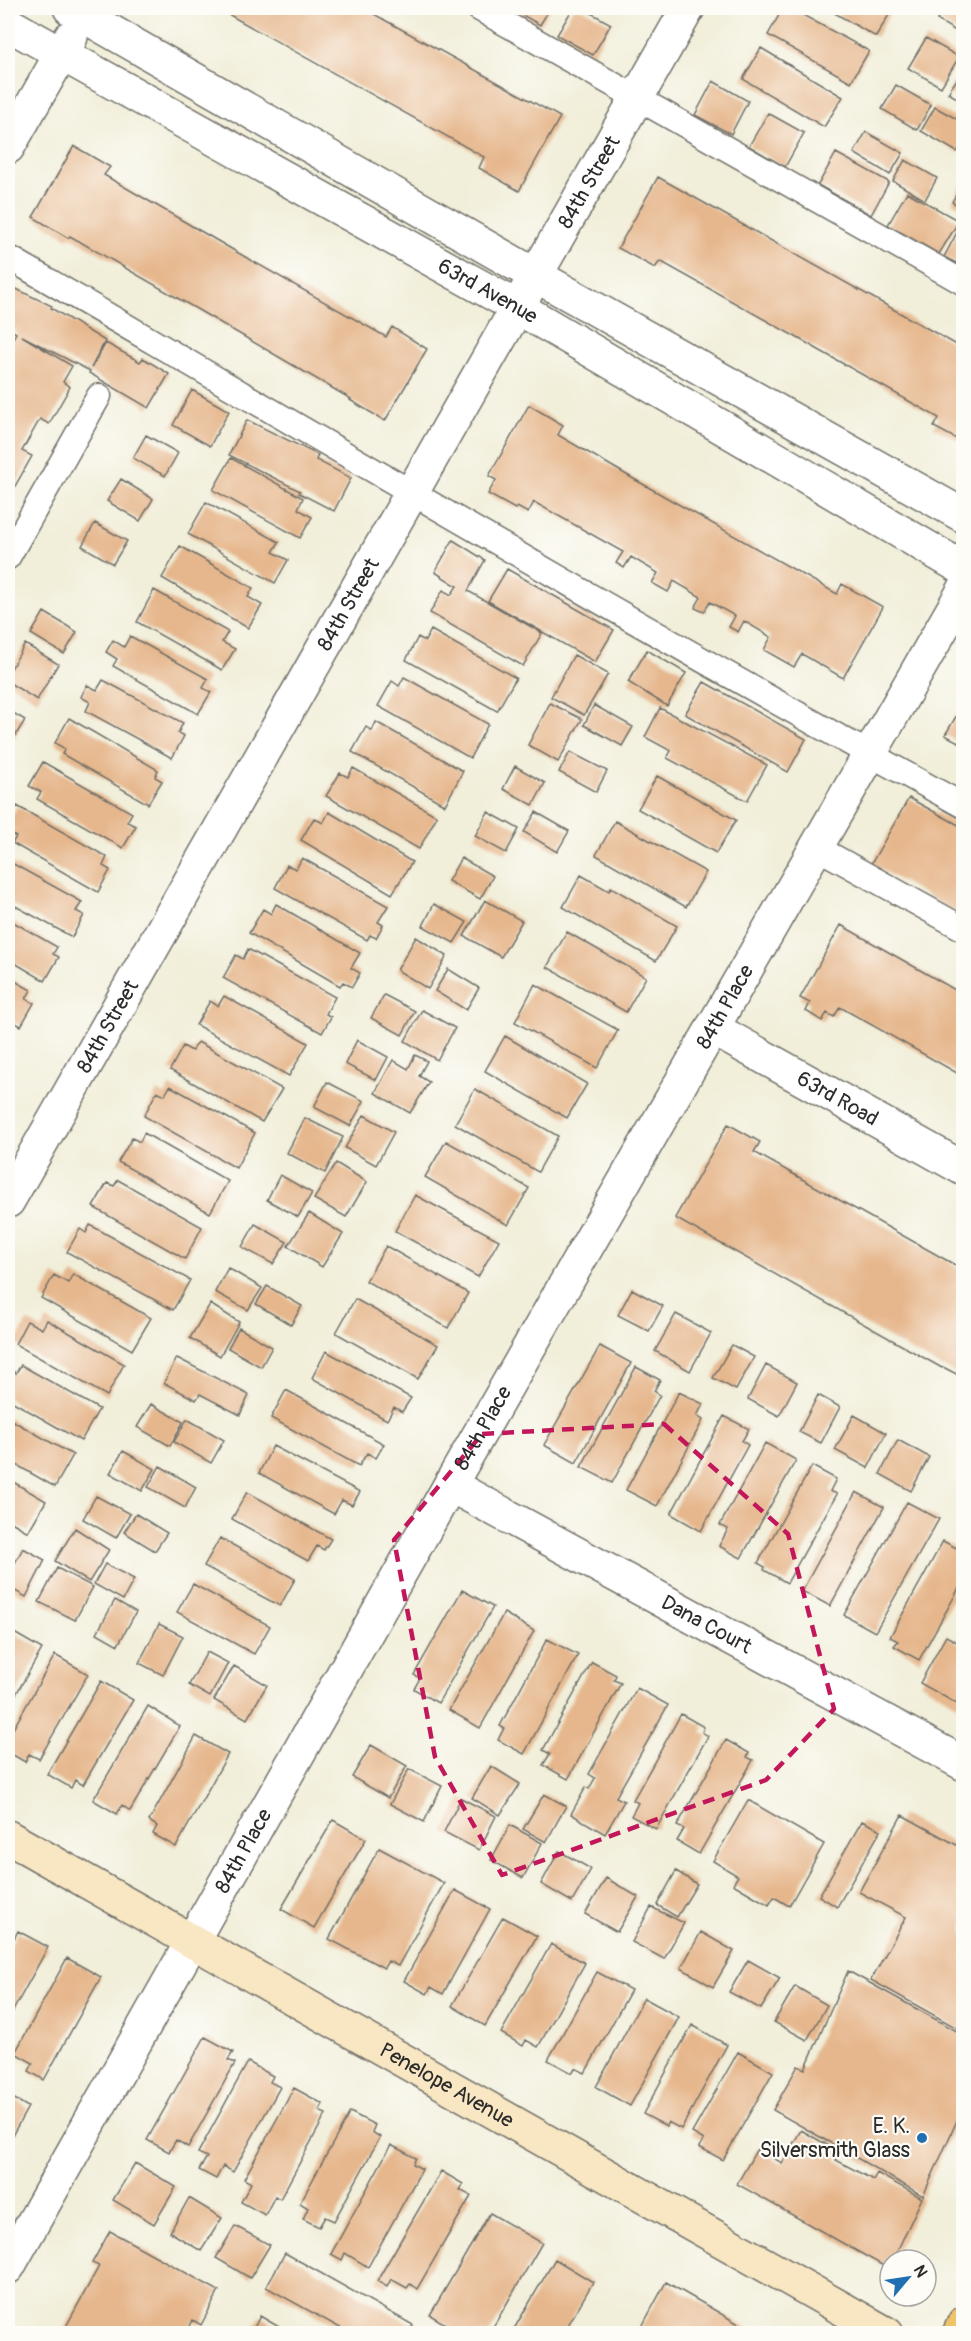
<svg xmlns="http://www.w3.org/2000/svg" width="971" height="2341" viewBox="0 0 971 2341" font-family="Pangolin,sans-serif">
  <rect width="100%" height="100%" fill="#fdfcf7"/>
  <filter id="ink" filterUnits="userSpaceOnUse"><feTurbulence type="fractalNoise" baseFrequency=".0167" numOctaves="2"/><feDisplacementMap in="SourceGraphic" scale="12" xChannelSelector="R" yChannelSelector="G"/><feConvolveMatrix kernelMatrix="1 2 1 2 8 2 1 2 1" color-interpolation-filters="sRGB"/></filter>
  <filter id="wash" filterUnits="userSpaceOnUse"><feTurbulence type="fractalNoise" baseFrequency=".008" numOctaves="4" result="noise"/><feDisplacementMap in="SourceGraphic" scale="24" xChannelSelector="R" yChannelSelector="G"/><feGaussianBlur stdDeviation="1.35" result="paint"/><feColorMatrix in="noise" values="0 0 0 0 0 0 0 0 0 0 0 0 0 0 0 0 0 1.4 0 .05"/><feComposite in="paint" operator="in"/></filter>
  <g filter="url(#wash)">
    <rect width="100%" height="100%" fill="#f1eed9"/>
    <g id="blocks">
      <path fill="#e6b78d" d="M217,8H363L560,117L519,191L479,168L484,157Z
        M510,8H550L540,25Z
        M573,8H582L611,24L593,55L557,35Z
        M783,8H790L869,51L851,82L768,35Z
        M826,8H893L876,37Z
        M943,8H964V36L937,20Z
        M926,38L959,57L941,87L908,68Z
        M761,48L843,97L824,127L743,79Z
        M964,68V102L948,93Z
        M713,81L748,101L731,134L695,115Z
        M896,85L931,105L917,130L882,109Z
        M935,107L964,123V141L957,152L921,131Z
        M768,113L804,133L785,167L749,146Z
        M866,132L903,153L890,175L854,153Z
        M74,146L110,167L104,175L247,258L386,337L392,327L427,349L385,421L350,400L351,399L212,318L70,236L68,238L33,217Z
        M836,153L889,182L871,215L818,185Z
        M905,160L937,178L925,200L893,181Z
        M658,177L964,349V443L934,427L939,418L803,341L660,261L655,268L618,248Z
        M964,181V209L952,202Z
        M907,192L959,221L939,254L888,225Z
        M961,225L964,226V267L944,257Z
        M8,285L52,306L51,308L105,341L91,368L106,343L140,362L143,358L169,374L149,408L89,373L90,371L22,336L72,366L63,382L70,387L49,424L40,419L22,451L32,456L10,495L8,493V347L16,333L8,328Z
        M192,390L229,411L210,446L173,425Z
        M529,405L563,425L558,435L632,478L837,594L842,584L883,607L843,678L802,654L794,667L764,650L771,637L744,621L738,632L729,627L735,616L710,602L704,612L695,608L701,597L674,581L668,592L652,583L658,573L631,557L624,568L616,563L623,552L534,502L528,513L517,507L515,509L488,494L496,480L489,476Z
        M247,420L318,455L316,460L351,478L334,511L299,493L300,491L229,455Z
        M146,435L178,453L165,476L133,458Z
        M231,458L303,498L298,509L312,517L300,538L213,490Z
        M121,479L153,499L140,521L107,501Z
        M206,502L279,542L273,552L288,560L275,583L188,534Z
        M95,523L127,541L113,564L82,546Z
        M453,540L485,560L468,591L542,633L523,666L430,613L443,590L451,595L457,586L435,572Z
        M180,546L253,588L248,597L262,605L248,628L162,578Z
        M507,569L614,630L595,662L488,601Z
        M154,590L228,632L222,642L235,649L222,670L137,622Z
        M44,612L77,632L64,654L31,634Z
        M431,630L516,678L497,711L406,660L418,637L425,641Z
        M130,636L208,679L203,688L211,692L198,714L113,666L117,659L106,652L113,640L124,647Z
        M25,644L58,664L37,700L8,682V674Z
        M647,650L686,673L667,706L628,682Z
        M574,655L608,674L584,715L551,697Z
        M404,677L488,724L470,758L378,706L392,681L399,686Z
        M103,680L183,723L178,733L184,736L172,758L86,711L90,702L81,697L87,685L97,690Z
        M704,682L806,739L788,772L685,714Z
        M550,703L582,719L558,762L528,745Z
        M964,703V745L945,735Z
        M594,705L633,727L622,746L584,725Z
        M660,708L767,765L747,801L667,758L671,751L645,737Z
        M8,710L25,720L11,743L8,742Z
        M69,718L158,770L155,777L162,781L148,804L62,754L65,749L55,743Z
        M376,722L463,771L445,805L352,752L366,727L372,731Z
        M570,752L607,771L596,792L559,772Z
        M43,762L132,813L127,822L136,826L123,848L37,799L41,792L29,786Z
        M515,766L545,783L533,805L503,789Z
        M353,768L437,816L419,849L326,796L340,773L348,777Z
        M657,776L736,820L716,853L638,809Z
        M909,798L964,828V906L959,914L871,864Z
        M17,806L107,857L103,866L110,870L98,892L12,843L16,837L8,832V823Z
        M329,812L412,862L392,894L301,840L314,818L323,823Z
        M488,812L519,829L506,853L475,836Z
        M536,812L569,831L557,852L524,832Z
        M615,821L706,872L686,907L596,855Z
        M302,858L388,906L378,922L383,925L376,938L370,935L367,940L275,888L287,865L296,869Z
        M461,858L493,876L480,899L448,881Z
        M8,861L82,902L76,911L84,915L72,937L8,902Z
        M581,875L609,891L611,887L677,926L656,961L563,907Z
        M485,900L522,921L501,957L464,936Z
        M276,904L360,953L351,968L360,973L352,987L343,982L340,986L249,933L263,909L271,914Z
        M434,904L467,922L454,943L423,926Z
        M8,919L57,947L53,954L59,957L45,981L8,959Z
        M841,925L964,995V1077L840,1007L834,1017L827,1013L822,1021L806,1011L810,1003L800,998Z
        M567,932L646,977L626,1012L547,967Z
        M416,937L447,956L428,989L397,970Z
        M248,949L335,997L326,1014L331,1017L322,1033L223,978L236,955L243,959Z
        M448,969L479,988L466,1010L435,991Z
        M8,977L31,990L26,999L34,1003L21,1026L8,1019Z
        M535,984L618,1030L597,1068L515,1022Z
        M384,995L415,1011L402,1035L371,1018Z
        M224,996L308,1043L289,1076L196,1025L210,1001L218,1006Z
        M422,1010L455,1028L437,1060L405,1041Z
        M505,1036L587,1084L567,1118L485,1071Z
        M357,1040L388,1057L376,1080L345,1064Z
        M198,1042L282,1089L262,1122L170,1070L183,1046L192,1051Z
        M415,1055L427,1061L419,1076L429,1082L410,1113L375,1093L393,1060L408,1069Z
        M327,1082L364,1101L350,1126L314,1107Z
        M170,1086L255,1133L236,1168L144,1116L157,1091L165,1095Z
        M475,1089L558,1136L538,1172L455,1124Z
        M364,1115L394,1132L376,1165L345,1148Z
        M305,1118L343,1137L325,1173L287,1153Z
        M728,1124L760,1142L754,1152L964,1270V1378L943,1367L942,1368L675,1218Z
        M144,1133L228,1181L210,1213L118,1162L132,1138L140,1142Z
        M446,1141L529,1188L508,1225L425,1177Z
        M336,1163L367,1182L346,1217L314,1199Z
        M280,1175L312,1193L298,1217L267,1200Z
        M118,1180L202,1227L185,1259L93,1207L107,1183L114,1186Z
        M415,1195L499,1240L478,1277L395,1231Z
        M309,1213L343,1234L322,1267L288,1246Z
        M255,1224L287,1242L273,1264L242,1247Z
        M90,1225L190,1280L173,1310L67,1252L80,1229L86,1233Z
        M386,1246L468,1293L448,1328L366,1281Z
        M228,1268L262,1288L248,1310L215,1292Z
        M73,1274L151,1318L132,1350L41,1298L54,1275L68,1283Z
        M267,1286L302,1306L291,1325L256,1304Z
        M632,1289L663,1306L649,1331L618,1315Z
        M355,1299L438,1345L418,1379L336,1333Z
        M210,1304L239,1322L220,1356L190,1338Z
        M676,1314L711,1333L690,1371L655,1351Z
        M47,1320L124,1364L107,1396L15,1344L27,1321L42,1329Z
        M239,1328L272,1347L261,1367L228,1348Z
        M732,1345L754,1357L736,1390L713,1378Z
        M600,1346L631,1363L576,1463L544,1445Z
        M326,1351L411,1398L402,1412L394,1407L387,1420L312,1378Z
        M177,1358L249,1395L240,1415L200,1394L196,1400L164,1383Z
        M21,1365L99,1409L81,1441L8,1399V1369L16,1373Z
        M766,1365L797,1382L779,1416L748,1399Z
        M636,1367L660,1380L654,1391L660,1395L612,1483L581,1467Z
        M286,1390L384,1444L376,1458L367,1453L359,1466L271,1418Z
        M679,1392L703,1404L697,1416L703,1420L657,1506L626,1490Z
        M818,1395L840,1407L821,1443L799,1432Z
        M151,1404L183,1422L170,1446L137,1427Z
        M854,1415L886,1433L868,1468L835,1450Z
        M724,1416L749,1429L742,1441L748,1445L701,1531L671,1514Z
        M8,1418L73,1455L55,1487L8,1460Z
        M187,1419L224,1440L211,1463L174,1442Z
        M898,1440L929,1457L911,1491L880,1474Z
        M765,1443L796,1460L741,1558L719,1546L728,1529L720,1525Z
        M273,1446L360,1492L352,1505L342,1500L334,1514L259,1473Z
        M123,1451L155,1469L142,1491L110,1473Z
        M160,1466L196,1487L185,1508L148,1487Z
        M812,1466L836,1479L830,1491L837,1494L787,1583L764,1570L765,1567L758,1563Z
        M8,1479L46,1501L28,1532L8,1520Z
        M247,1492L331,1539L324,1550L317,1546L308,1561L232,1519Z
        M856,1492L884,1507L830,1606L802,1591Z
        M96,1496L130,1514L116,1538L83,1519Z
        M907,1502L939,1519L875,1632L844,1615Z
        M136,1514L167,1533L155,1551L124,1532Z
        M75,1528L109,1550L89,1582L55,1561Z
        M220,1538L295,1579L280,1606L204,1566Z
        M943,1541L964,1552V1579L919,1660L894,1646L898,1641L890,1637Z
        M23,1548L45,1560L26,1597L8,1587V1576Z
        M105,1564L134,1579L123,1600L94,1584Z
        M57,1568L93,1587L75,1620L39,1602Z
        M193,1584L270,1626L254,1654L177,1612Z
        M462,1590L493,1607L438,1703L414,1689L420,1678L414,1675Z
        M115,1600L136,1612L118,1645L97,1633Z
        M504,1613L534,1631L480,1728L449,1710Z
        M159,1624L183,1636L163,1675L139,1663Z
        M9,1630L42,1649L8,1708V1632Z
        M964,1635V1708L920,1683L946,1636L959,1643Z
        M547,1639L578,1655L524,1754L498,1740L504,1728L500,1726Z
        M207,1652L228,1663L210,1697L189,1685Z
        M55,1655L88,1674L39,1759L29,1754L25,1762L8,1752V1738Z
        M592,1662L616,1675L614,1680L621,1683L568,1779L543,1765L550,1754L543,1750Z
        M234,1666L267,1685L247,1719L214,1700Z
        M101,1681L133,1700L83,1785L75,1780L71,1788L47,1774Z
        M637,1688L668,1705L616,1797L624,1801L605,1834L571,1814L586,1787L589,1789L595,1778L589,1774Z
        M148,1706L180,1726L130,1811L122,1805L117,1814L93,1800Z
        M681,1714L704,1727L702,1732L708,1736L656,1829L631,1816L638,1803L633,1800Z
        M196,1736L228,1754L176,1847L153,1834L157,1826L149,1821Z
        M726,1740L749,1753L747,1757L753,1760L699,1854L677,1841L684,1829L677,1826Z
        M371,1745L407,1766L388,1798L352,1777Z
        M491,1766L520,1784L500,1815L472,1798Z
        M409,1769L442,1786L424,1822L390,1804Z
        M544,1794L566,1806L546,1842L523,1829Z
        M461,1798L496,1816L479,1850L444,1832Z
        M748,1800L824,1844L789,1906L774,1897L769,1905L750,1894L733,1884L738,1876L713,1861Z
        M902,1815L964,1849V2032L871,1980L906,1917L859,1892Z
        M333,1820L366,1839L314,1928L281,1909Z
        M862,1821L881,1830L837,1907L819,1896Z
        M510,1825L542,1843L523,1878L491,1860Z
        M379,1848L444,1883L398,1966L388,1961L384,1968L329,1939Z
        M559,1851L591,1869L572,1902L541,1884Z
        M676,1871L697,1884L677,1917L657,1905Z
        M606,1878L638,1897L617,1932L585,1914Z
        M455,1890L490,1909L443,1994L431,1987L427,1994L404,1981Z
        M651,1907L684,1923L664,1959L632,1942Z
        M503,1917L537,1936L485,2026L452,2006Z
        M18,1931L48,1947L8,2020V1950Z
        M701,1932L734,1951L713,1987L681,1968Z
        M551,1944L585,1963L538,2047L526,2040L523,2046L501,2033Z
        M67,1958L101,1977L44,2080L29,2071L33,2063L15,2053Z
        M748,1960L780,1978L761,2009L729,1992Z
        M848,1971L964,2035V2105L923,2196L773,2110L798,2066L805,2069Z
        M597,1972L631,1990L585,2073L575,2068L572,2073L548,2060Z
        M795,1986L827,2005L807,2040L774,2022Z
        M644,1998L679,2017L630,2106L596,2087Z
        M692,2025L727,2045L681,2129L668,2122L666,2126L643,2114Z
        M205,2037L233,2052L228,2060L235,2063L188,2147L176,2140L169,2152L147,2140Z
        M738,2052L773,2072L723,2160L699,2147L704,2140L692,2133Z
        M248,2062L273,2076L270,2082L280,2087L233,2172L223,2166L216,2179L199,2170L207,2157L198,2153Z
        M294,2088L323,2104L319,2111L326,2114L280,2199L275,2196L265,2215L241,2202L251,2183L244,2179Z
        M8,2095L28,2107L8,2143Z
        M350,2112L375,2125L372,2132L380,2137L334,2221L325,2217L319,2227L303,2219L308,2208L300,2203Z
        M801,2130L841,2153L836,2160L873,2180L877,2173L922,2198L893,2260H890L889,2269L737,2184L757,2149L782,2163Z
        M391,2145L416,2158L413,2164L422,2169L368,2267L345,2253L342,2260L331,2254Z
        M135,2163L176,2187L154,2224L113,2200Z
        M441,2171L463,2184L460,2190L471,2196L417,2289L410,2284L407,2288L391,2279L387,2287L377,2281Z
        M189,2198L222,2218L201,2251L170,2232Z
        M490,2213L542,2243L489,2334H462L430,2315Z
        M235,2226L270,2245L250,2278L216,2258Z
        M110,2231L219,2291L201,2325L193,2320L186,2334H62L99,2266L92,2263Z
        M285,2253L413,2325L408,2334H351L266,2287Z
        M555,2259L593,2282L563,2334H511Z
        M666,2282L756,2334H638Z
        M260,2316L291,2334H251Z"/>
    </g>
  </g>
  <g filter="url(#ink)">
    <use href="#blocks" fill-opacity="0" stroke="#706f68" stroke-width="1.5"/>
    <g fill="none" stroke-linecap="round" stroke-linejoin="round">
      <defs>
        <path id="lane" d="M478,8L964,283
          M8,257C325,442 641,629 964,806
          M8,557L99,396
          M816,847L964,929"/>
        <g id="street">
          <path d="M70,8L535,275L964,516"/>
          <path id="s1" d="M8,24L517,307L964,569"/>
          <path d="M8,147L71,37"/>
          <path id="s2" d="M712,1028L964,1169"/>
          <path id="s3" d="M8,1201L688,8"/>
          <path id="s4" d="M450,1485L964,1764"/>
          <path id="s5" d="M8,2267L450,1485L964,590"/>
        </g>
        <g id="secondary">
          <path id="s6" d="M8,1837L887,2334"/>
        </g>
        <path id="primary" d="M959,2334L964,2323"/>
      </defs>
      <use href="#lane" stroke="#706f68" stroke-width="27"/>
      <use href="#street" stroke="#706f68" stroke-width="36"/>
      <use href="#secondary" stroke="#706f68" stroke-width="36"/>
      <use href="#primary" stroke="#706f68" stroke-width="36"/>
      <use href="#lane" stroke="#fff" stroke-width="24"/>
      <use href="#street" stroke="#fff" stroke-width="33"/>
      <use href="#secondary" stroke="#f9e7c3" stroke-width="33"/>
      <use href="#primary" stroke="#efc469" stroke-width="33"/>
    </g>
  </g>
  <path fill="none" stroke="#c2185b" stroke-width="4.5" stroke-dasharray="12 8" stroke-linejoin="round" d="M664,1424L788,1534L834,1709L766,1780L502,1875L435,1757L394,1540L482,1434Z"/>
  <circle fill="#1f6fb2" stroke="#fdfcf7" stroke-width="2" cx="922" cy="2138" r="6"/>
  <g text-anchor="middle" stroke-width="4.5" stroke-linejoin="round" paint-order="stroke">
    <g font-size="21" fill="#2b2b2b" stroke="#fdfcf7">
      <text dy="7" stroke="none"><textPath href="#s3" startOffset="1173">84th Street</textPath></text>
      <text dy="7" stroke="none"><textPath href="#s1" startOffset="549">63rd Avenue</textPath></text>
      <text dy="7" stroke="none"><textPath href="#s3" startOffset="687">84th Street</textPath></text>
      <text dy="7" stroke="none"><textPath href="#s5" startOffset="1450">84th Place</textPath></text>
      <text dy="7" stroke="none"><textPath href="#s3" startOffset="201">84th Street</textPath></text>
      <text dy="7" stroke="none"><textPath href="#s2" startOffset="144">63rd Road</textPath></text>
      <text dy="7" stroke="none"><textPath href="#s5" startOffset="964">84th Place</textPath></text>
      <text dy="7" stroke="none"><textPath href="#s4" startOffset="292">Dana Court</textPath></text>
      <text dy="7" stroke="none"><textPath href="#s5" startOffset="478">84th Place</textPath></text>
      <text dy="7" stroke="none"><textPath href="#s6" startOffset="504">Penelope Avenue</textPath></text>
    </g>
    <g font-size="21" fill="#2b2b2b" stroke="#fdfcf7" text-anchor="end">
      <text x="910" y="2133">E. K.<tspan x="910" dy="24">Silversmith Glass</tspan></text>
    </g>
  </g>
  <rect width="971" height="2341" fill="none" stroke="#fdfcf7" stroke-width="30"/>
  <g transform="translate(908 2278) rotate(61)"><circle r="28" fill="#fdfcf7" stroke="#a9a8a5" stroke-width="1.5"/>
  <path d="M0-4.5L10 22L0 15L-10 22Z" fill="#1f6fb2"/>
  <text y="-9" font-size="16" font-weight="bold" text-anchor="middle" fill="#2b2b2b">N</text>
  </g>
</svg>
